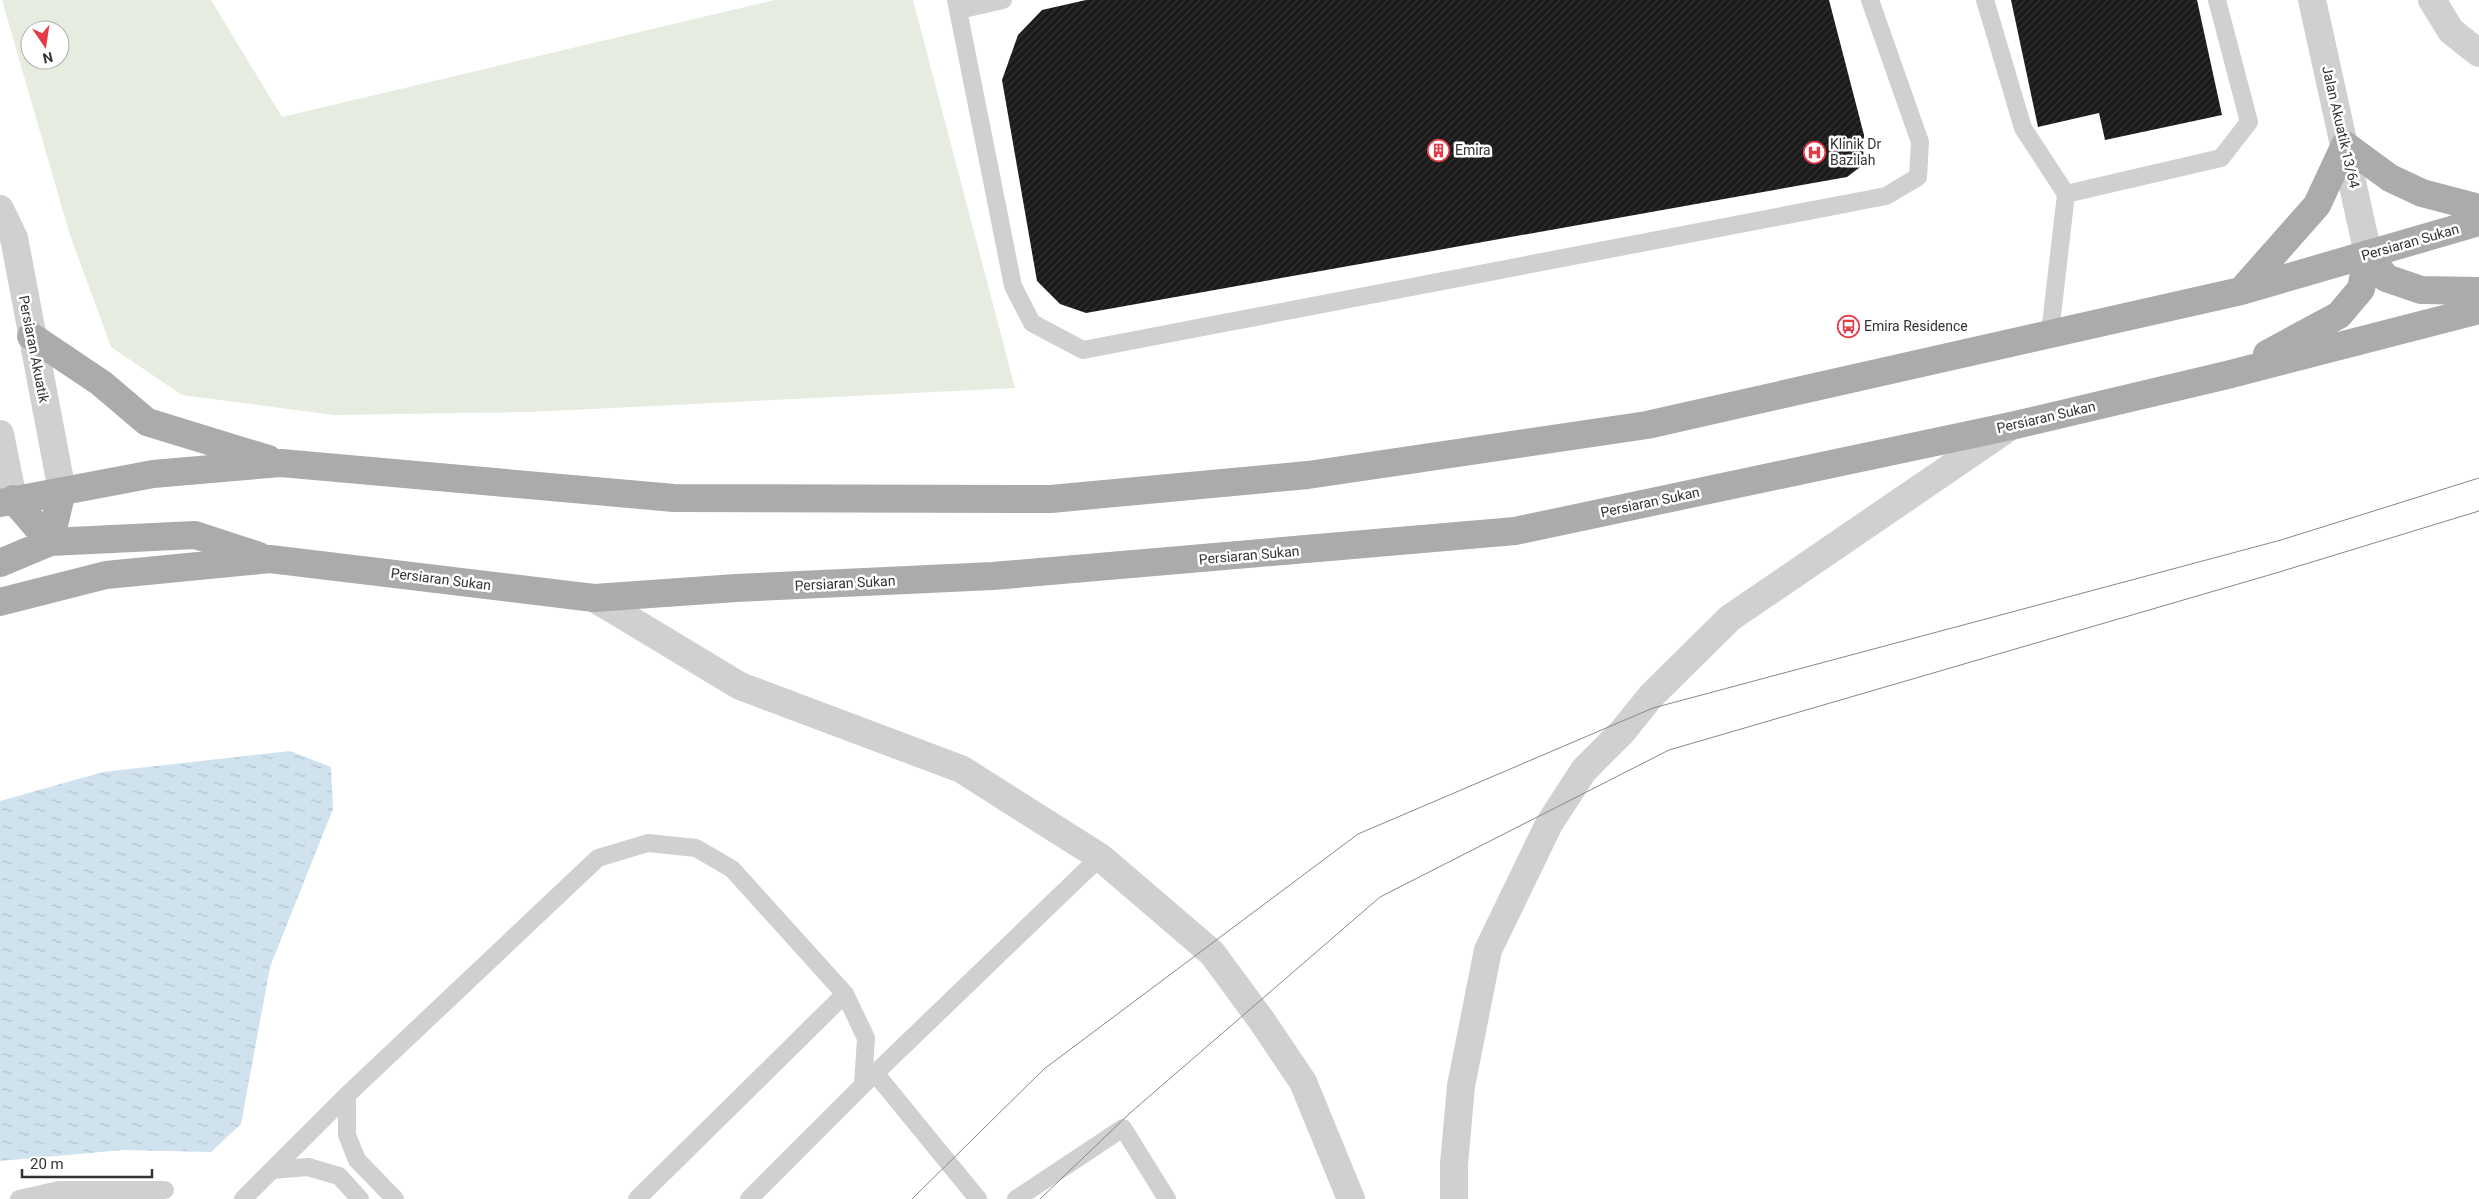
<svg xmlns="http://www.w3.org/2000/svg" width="2479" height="1199" viewBox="0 0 2479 1199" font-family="Roboto,sans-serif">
  <defs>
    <pattern id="water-ripples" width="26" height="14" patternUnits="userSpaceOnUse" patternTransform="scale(1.25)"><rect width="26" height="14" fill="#cfe2ee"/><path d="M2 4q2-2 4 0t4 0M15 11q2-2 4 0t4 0" fill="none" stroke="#b2c2cd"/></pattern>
    <pattern id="building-hatch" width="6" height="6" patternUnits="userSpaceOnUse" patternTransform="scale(1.25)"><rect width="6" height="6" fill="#1a1a1a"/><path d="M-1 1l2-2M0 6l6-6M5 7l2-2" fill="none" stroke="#333"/></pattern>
  </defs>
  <rect width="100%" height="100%" fill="#fff"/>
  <path fill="#e6ecdf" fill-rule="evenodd" d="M2,0H211L282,117L775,0H913L1015,388L530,412L334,415L182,395L111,347L69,232ZM30,30H60V60H30Z"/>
  <path fill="url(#water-ripples)" d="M290,751L331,767L333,809L270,967L241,1124L211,1152L123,1150L0,1161V801L103,772Z"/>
  <path fill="url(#building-hatch)" d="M1086,0H1829L1864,135L1863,165L1847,177L1086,313L1060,304L1037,281L1002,80L1018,35L1042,10Z
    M2011,0H2197L2222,115L2105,140L2099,113L2038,127Z"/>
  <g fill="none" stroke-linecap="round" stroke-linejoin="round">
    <path stroke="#d0d0d0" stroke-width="18" d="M956,0L1013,286L1032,323L1083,350L1886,196L1918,177L1920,142L1870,0
      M1985,0L2023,128L2066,194L2050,333
      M959,10L1003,0
      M2066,194L2221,158L2249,122L2217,0
      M875,1073L978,1199
      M347,1095V1135L357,1160L395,1199
      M272,1170L308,1167L339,1176L360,1199
      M19,1199L59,1190H165
      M243,1199L347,1095L598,858L648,843L696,848L732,869L845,994L866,1038L863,1085
      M637,1199L845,994
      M749,1199L863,1085L1100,857
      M1016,1199L1123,1128L1167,1199"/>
    <path stroke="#d0d0d0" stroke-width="28" d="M2312,0L2368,254
      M2432,0L2451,31L2479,53
      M594,598L740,686L961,769L1100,857L1212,953L1262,1021L1303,1082L1351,1199
      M1454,1199V1164L1461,1086L1488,950L1549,824L1584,770L1622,732L1651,696L1730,618L2011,426"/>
    <path stroke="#d0d0d0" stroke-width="28" d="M0,209L14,238L62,491
      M0,434L13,499"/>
    <path stroke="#ababab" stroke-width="28" d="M2368,254L2386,278L2421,290L2479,291
      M2241,291L2317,205L2345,145L2390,178L2422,193L2479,208
      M31,336L101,383L147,422L268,459
      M2267,354L2339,315L2361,289L2368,254
      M13,499L50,542
      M0,503L153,474L281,463L674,498L1051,499L1308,475L1647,425L2241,291L2479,222
      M50,542L62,491
      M0,563L50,542L195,535L259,556
      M0,602L106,575L270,559L594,598L736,588L993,576L1515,531L2011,426L2227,375L2479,310"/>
    <path stroke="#888" stroke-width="1" d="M912,1199L1044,1069L1358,834L1653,708L2281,540L2479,478
      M1040,1199L1130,1113L1380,897L1669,750L2276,573L2479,511"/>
  </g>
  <defs>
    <symbol id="building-ring" viewBox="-11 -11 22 22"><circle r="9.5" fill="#fff" stroke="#e63946" stroke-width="1.5"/><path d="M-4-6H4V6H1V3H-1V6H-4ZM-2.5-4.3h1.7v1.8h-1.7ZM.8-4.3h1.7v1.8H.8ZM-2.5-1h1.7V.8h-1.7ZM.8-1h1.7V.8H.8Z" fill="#e63946"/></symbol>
    <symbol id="hospital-ring" viewBox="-11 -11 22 22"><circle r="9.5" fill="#fff" stroke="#e63946" stroke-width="1.5"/><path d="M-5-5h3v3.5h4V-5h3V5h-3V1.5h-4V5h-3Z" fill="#e63946"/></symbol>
    <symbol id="bus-ring" viewBox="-11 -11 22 22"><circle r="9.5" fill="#fff" stroke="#e63946" stroke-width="1.5"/><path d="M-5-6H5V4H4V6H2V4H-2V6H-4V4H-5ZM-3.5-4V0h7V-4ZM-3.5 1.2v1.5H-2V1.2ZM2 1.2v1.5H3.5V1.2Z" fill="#e63946"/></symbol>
  </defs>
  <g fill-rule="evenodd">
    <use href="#building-ring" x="1426" y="138" width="25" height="25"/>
    <use href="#hospital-ring" x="1802" y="140" width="25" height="25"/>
    <use href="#bus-ring" x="1836" y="314" width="25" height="25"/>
  </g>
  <g text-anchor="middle" stroke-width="5" stroke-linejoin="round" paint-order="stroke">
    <g font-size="14" fill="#333" stroke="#fff">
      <text transform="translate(2341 127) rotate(77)" y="5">Jalan Akuatik 13/64</text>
      <text transform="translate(2410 242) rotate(-16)" y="5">Persiaran Sukan</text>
      <text transform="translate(34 349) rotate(79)" y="5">Persiaran Akuatik</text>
      <text transform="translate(2046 417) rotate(-13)" y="5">Persiaran Sukan</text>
      <text transform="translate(1650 502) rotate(-12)" y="5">Persiaran Sukan</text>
      <text transform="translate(1249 555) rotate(-5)" y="5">Persiaran Sukan</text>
      <text transform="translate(441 579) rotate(7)" y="5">Persiaran Sukan</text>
      <text transform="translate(845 583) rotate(-3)" y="5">Persiaran Sukan</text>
    </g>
    <g font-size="14" fill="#333" stroke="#fff" text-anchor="start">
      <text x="1830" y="149">Klinik Dr<tspan x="1830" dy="16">Bazilah</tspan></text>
      <text x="1455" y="155">Emira</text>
      <text x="1864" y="331">Emira Residence</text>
    </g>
  </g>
  <g transform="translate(45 45) rotate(167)"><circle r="24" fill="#ffffff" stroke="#adadad"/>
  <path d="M0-4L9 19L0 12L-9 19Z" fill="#e63946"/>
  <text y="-8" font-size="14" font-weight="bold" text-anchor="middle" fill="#333333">N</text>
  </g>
  <path d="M22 1169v8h130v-8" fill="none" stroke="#333333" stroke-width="2.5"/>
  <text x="30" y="1169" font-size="15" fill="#333333" stroke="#ffffff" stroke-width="4" paint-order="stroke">20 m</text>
</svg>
